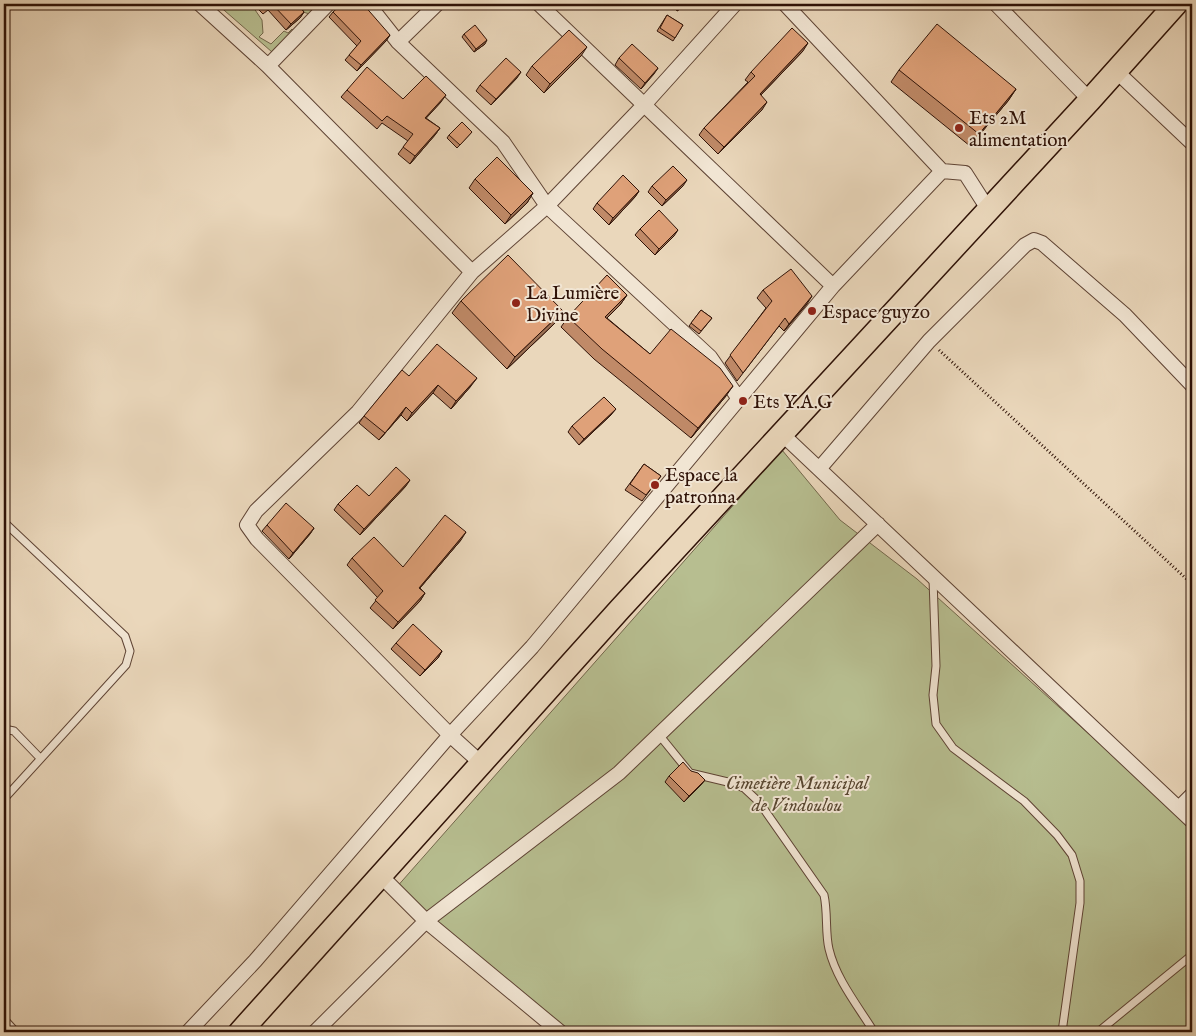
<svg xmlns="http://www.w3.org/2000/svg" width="1196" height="1036" viewBox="0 0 1196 1036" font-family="'IM FELL English',serif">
  <rect width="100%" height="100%" fill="#ead7bb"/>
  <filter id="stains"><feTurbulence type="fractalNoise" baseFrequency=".004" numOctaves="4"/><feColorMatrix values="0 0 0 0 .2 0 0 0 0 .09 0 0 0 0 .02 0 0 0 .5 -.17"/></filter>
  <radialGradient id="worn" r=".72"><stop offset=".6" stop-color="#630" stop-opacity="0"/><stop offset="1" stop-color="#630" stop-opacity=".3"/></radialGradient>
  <path fill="#b7be90" stroke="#73684c" d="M217,4H251L262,20L263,33L259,37L271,44L284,31L288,33L292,29L295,35L283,47L272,52Z
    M303,4H320L313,15L303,12Z
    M782,450L840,520L917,579L1192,827V1032H557L395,889Z"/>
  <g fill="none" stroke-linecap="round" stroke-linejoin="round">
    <defs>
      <path id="service" d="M4,522L125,636L130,651L126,665L4,799
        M933,579L936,666L933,695L936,724L953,748L1024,801L1057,835L1072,855L1080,881V903L1062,1032
        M4,729L14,731L40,758
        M660,736L690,773L732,783L744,788L759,802L824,895C828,913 825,933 829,949C836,979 858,1006 874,1032
        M4,1019L16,1032
        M1098,1032L1192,955"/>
      <path id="minor" d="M200,4L268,66L472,272
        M368,4L398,42L503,142L547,206L710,357L739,399
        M539,4L833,286
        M785,4L942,171L965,173L988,209
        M996,4L1090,100
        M398,42L437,4
        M268,66L328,4
        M1116,71L1192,143
        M782,434L1192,821
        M819,469L929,341L1025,245L1034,240L1042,243L1125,315L1192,385
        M482,764L450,735L257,539L247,525L256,511L358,412L472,272L547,206L644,105L735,4
        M1179,808L1192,795
        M380,875L426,921L560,1032
        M188,1032L255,961L450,735L532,647L833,286L942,171
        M315,1032L426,921L619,773L878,524"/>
      <path id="trunk" d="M240,1032L620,609L1090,100L1176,4"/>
    </defs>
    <use href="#service" stroke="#5e4334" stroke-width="9"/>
    <use href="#minor" stroke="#5e4334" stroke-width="16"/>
    <use href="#trunk" stroke="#2f1207" stroke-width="25"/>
    <path stroke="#2f1207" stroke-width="3" stroke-dasharray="1 2.5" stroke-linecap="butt" d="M939,350L1192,584"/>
    <use href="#service" stroke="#f1e5d3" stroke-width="7"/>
    <use href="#minor" stroke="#f1e5d3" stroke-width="14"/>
    <use href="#trunk" stroke="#ead7bb" stroke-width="22"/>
  </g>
  <path fill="#c08a68" stroke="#2f1207" d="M253,4H297L304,12L300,18L286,30L268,10L263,14Z
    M672,4H687L677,11Z
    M333,12L390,35L386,41L357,71L345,60L357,46L329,17Z
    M667,15L683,25L673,41L657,31Z
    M464,34L485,44L474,52L462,37Z
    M803,51L761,95L762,110L718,154L699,135L704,128L748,82L745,80L751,72Z
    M581,56L544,93L526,75L532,66Z
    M619,58L658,68L641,89L615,65Z
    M899,70L1016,89L1008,101L970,146L891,82Z
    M517,78L491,105L476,91L480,85Z
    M347,90L403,99L441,102L426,118L440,128L435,135L410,164L398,154L408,141L382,123L377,129L341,97Z
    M472,132L457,148L447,138L449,135Z
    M475,179L533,193L527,203L505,224L469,188Z
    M652,186H683L662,206L648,192Z
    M639,191L635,197L609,225L593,209L597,203Z
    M640,229L674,236L655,255L635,235Z
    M763,290L807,304L784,331L779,326L737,381L725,363L766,308L757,298Z
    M627,295L620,305L607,318L650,354L726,396L691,438L594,359L561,327L568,317Z
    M461,301L563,311L555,323L507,369L452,313Z
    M701,310L712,318L699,334L689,326Z
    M409,376L471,386L451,409L433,393L407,421L401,415L379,440L359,423L364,416Z
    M611,415L579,445L568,432L572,426Z
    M644,464L661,476L642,501L625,490Z
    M406,486L360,535L334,510L338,504Z
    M267,525L314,528L310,534L289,559L262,531Z
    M461,540L420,588L425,593L420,601L393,629L370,608L378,598L347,565L352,558L403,567Z
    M396,643L442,651L438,658L420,676L391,649Z
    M691,771L705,780L700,786L684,802L665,782L669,776Z"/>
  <path fill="#9c7155" stroke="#2f1207" d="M683,4H687L677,11L682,5Z
    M304,12L300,18L286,30L291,24Z
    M390,35L386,41L357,71L361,65Z
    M487,40L485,44L474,52L476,49Z
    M808,43L803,51L754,102L760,94Z
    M587,47L581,56L544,93L550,84Z
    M658,68L654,74L641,89L645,83Z
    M521,72L517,78L491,105L496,99Z
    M1016,89L1008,101L970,146L979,134Z
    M446,95L441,102L420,125L425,118Z
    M767,102L762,110L718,154L724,147Z
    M440,128L435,135L410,164L415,156Z
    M687,180L683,186L662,206L666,200Z
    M639,191L635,197L609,225L613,218Z
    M533,193L527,203L505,224L511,215Z
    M678,230L674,236L655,255L659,249Z
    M627,295L620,305L598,327L605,317Z
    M812,296L807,304L784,331L789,324Z
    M563,311L555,323L507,369L515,357Z
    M477,378L471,386L451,409L456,401Z
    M438,385L433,393L407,421L412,413Z
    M733,386L726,396L691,438L698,428Z
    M406,407L401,415L379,440L385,433Z
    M616,409L611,415L579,445L584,439Z
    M410,480L406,486L360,535L364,529Z
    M314,528L310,534L289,559L293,553Z
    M466,532L461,540L414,595L419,588Z
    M425,593L420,601L393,629L398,622Z
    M442,651L438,658L420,676L425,670Z
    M705,780L700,786L684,802L689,796Z"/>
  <path fill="#dfa179" stroke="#2f1207" d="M263,4H272L268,8Z
    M272,4H297L304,12L291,24Z
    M342,4H363L390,35L361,65L349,55L361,41L333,12Z
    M667,15L683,25L675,38L660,28Z
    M937,24L1016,89L979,134L899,70Z
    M475,25L487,40L476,49L464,34Z
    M792,28L808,43L760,94L767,102L724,147L704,128L755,76L751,72Z
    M569,30L587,47L550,84L532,66Z
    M632,44L658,68L645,83L619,58Z
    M506,58L521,72L496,99L480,85Z
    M367,67L403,99L426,76L446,95L425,118L440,128L415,156L403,147L413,134L387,116L382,121L347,90Z
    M462,122L472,132L460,145L449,135Z
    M497,157L533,193L511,215L475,179Z
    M673,166L687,180L666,200L652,186Z
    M623,175L639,191L613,218L597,203Z
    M659,210L678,230L659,249L640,229Z
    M508,255L563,311L515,357L461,301Z
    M791,269L812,296L789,324L785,318L743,373L730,355L772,301L763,290Z
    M607,275L627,295L605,317L650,354L671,329L720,368L733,386L698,428L602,349L568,317Z
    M701,310L712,318L701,331L691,323Z
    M437,344L477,378L456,401L438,385L412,413L406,407L385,433L364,416L402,370L409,376Z
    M604,397L616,409L584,439L572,426Z
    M644,464L661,476L646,495L630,484Z
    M396,467L410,480L364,529L338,504L357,485L369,496Z
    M286,503L314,528L293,553L267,525Z
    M445,515L466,532L419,588L425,593L398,622L375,600L383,591L352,558L374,537L403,567Z
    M413,624L442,651L425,670L396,643Z
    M683,762L691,771L698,773L705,780L689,796L669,776Z"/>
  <g fill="#8f2418" stroke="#f1e5d3" stroke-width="2">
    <circle cx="959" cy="128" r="5"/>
    <circle cx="516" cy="303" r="5"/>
    <circle cx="812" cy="311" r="5"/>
    <circle cx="743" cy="401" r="5"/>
    <circle cx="655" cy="485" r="5"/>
  </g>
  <g text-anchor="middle" stroke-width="4" stroke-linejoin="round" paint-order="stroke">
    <g font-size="19" fill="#2f1207" stroke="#f1e5d3" text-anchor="start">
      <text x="969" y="124">Ets 2M<tspan x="969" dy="22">alimentation</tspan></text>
      <text x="526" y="299">La Lumière<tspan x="526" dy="22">Divine</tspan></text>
      <text x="822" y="318">Espace guyzo</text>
      <text x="753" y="408">Ets Y.A.G</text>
      <text x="665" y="481">Espace la<tspan x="665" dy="22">patronna</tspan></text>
    </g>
    <g font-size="19" font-style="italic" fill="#584630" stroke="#f1e5d3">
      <text x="797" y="789">Cimetière Municipal<tspan x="797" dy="22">de Vindoulou</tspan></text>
    </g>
  </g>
  <rect width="1196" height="1036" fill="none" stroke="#ead7bb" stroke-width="20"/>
  <rect x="5" y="5" width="1186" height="1026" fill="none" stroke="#2f1207" stroke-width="2.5"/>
  <rect x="10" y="10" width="1176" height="1016" fill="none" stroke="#2f1207"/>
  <rect width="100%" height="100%" filter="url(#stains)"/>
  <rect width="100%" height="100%" fill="url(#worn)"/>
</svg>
